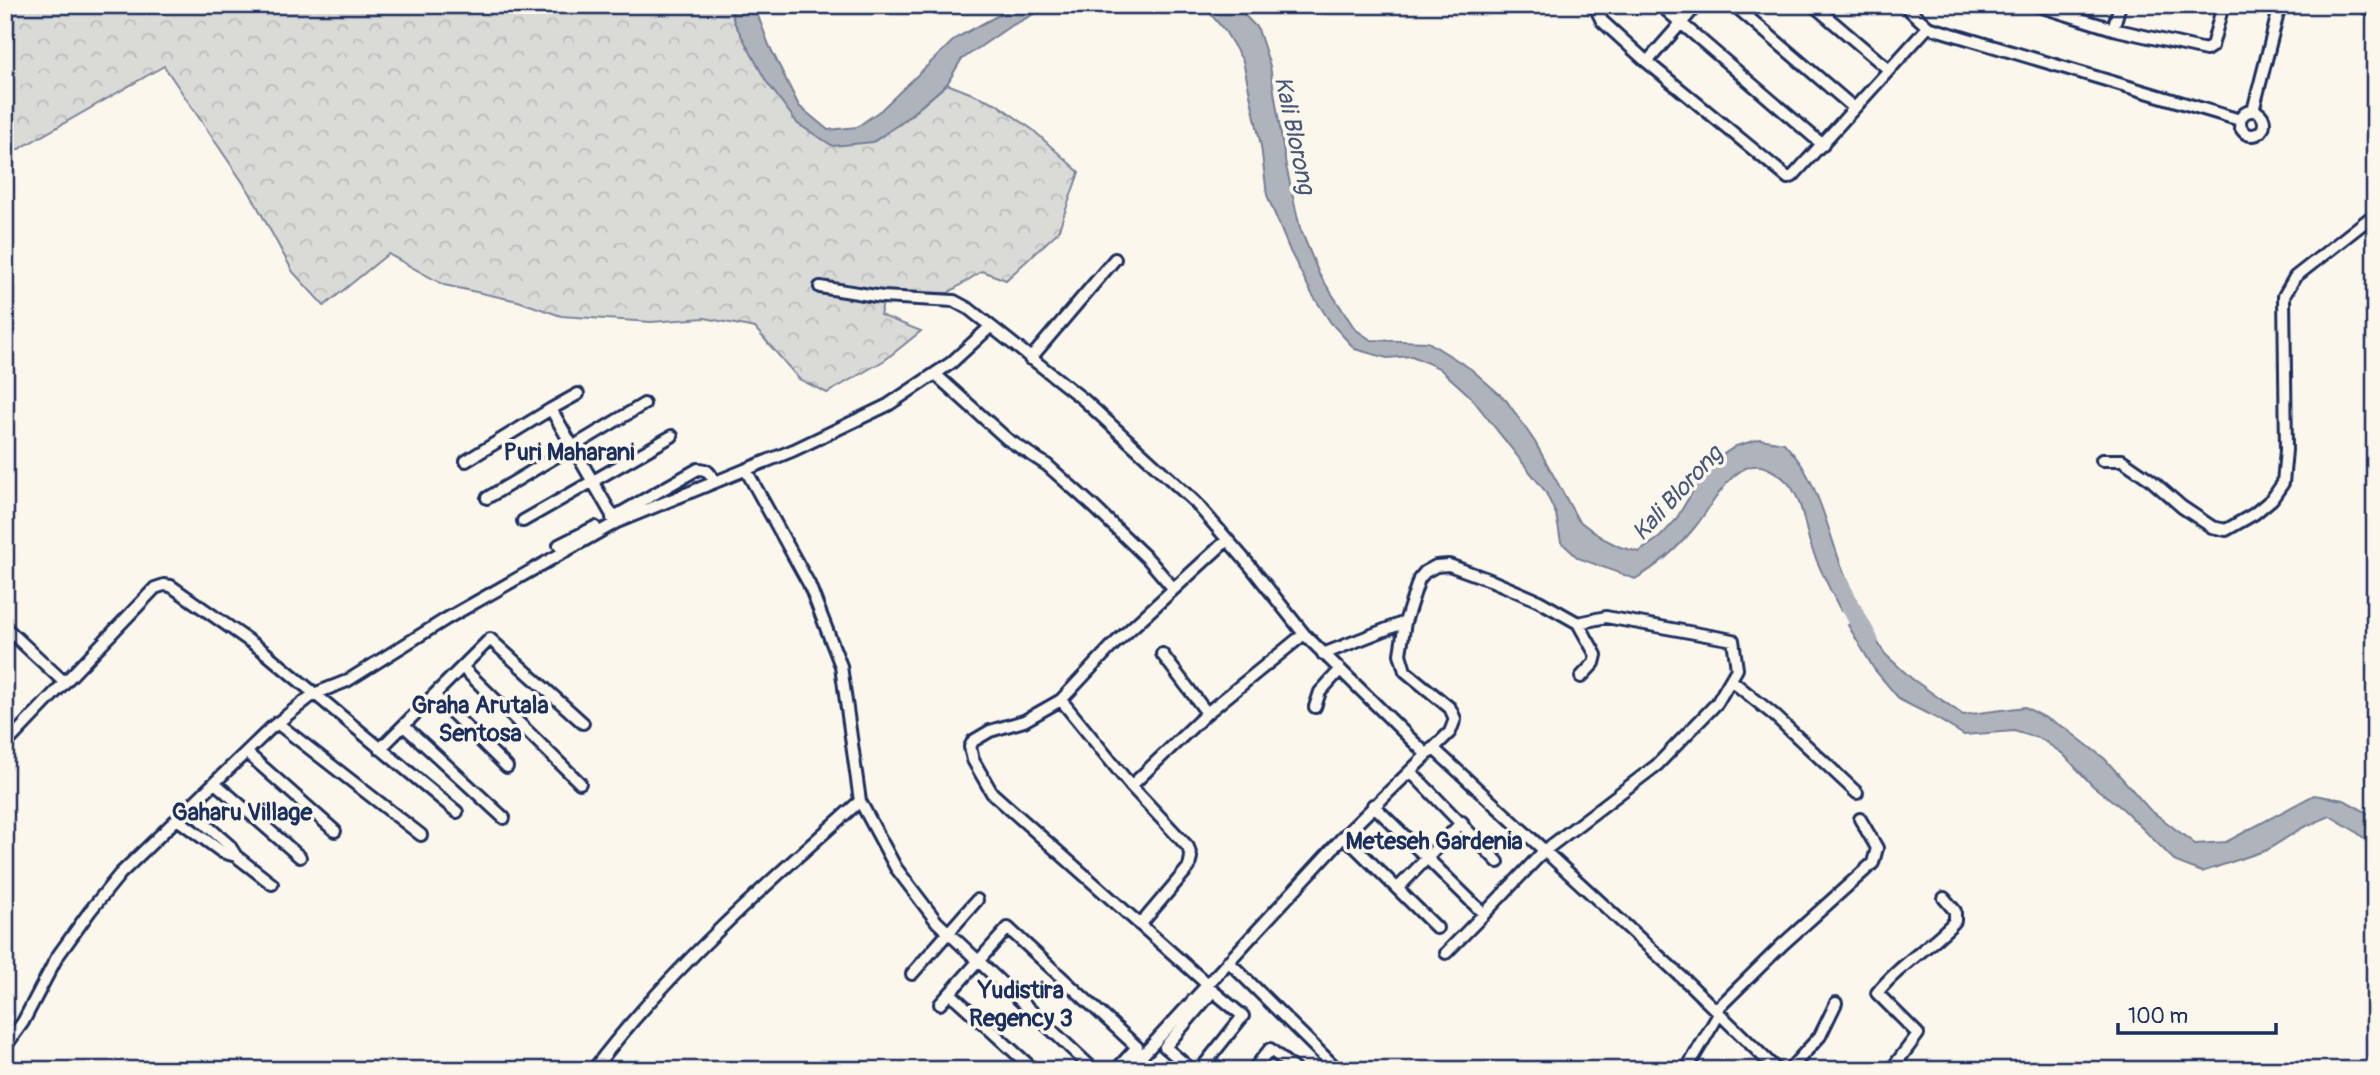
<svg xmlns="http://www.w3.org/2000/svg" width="2380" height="1075" viewBox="0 0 2380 1075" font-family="Pangolin,sans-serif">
  <defs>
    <pattern id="forest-crowns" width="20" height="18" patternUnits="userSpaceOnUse" patternTransform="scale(1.75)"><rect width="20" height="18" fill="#dadad7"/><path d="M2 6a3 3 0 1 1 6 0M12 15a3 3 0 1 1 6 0" fill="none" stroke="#babbbb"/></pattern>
  </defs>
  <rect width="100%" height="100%" fill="#fbf7ec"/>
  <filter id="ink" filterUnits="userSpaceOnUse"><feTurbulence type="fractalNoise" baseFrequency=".0143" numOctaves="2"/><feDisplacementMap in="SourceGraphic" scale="14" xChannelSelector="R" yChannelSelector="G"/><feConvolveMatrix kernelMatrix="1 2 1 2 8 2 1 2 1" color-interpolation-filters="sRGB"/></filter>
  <g filter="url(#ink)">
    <path fill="url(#forest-crowns)" stroke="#7a849a" stroke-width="2" d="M5,5H730L734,22L798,124L873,142L903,122L947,84L995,103L1033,130L1079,172L1058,232L1006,280L982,271L948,293L886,291L880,315L921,331L885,360L827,393L799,379L755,328L705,318L651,322L561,316L518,301L444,285L388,254L324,306L293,272L250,193L164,66L19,149L5,152Z"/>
    <path fill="#afb3bb" stroke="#747e96" stroke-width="2" d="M730,5H754L769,45L799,106L828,130L857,127L881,110L956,38L995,17L1022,5H1051L1009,27L961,60L947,84L902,122L873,142L833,146L798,124L766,81L734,22Z
      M1203,5H1235L1258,29L1270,66L1286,166L1300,228L1319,274L1355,329L1371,340L1428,342L1471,369L1506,400L1535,442L1578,520L1602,538L1620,547L1639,552L1660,537L1675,521L1709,464L1736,446L1760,439L1784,443C1791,451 1799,460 1804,469C1828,510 1834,560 1857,602L1841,611C1830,589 1818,567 1810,543C1804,524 1803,505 1792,488C1785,478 1778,473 1767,468C1735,454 1712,507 1695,527C1678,548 1658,566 1635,579L1578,558L1561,542L1556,514L1545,491L1470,396L1439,368L1412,356L1387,358L1355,349L1331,323L1312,294L1290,251L1267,195L1261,146L1243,61L1225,31Z
      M1862,617L1885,654L1911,678L1963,715L2025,707L2065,728L2105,759L2149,809L2195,844L2226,842L2314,795L2344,800L2375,817V847L2355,831L2330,816L2302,828L2267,850L2202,872L2176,862L2123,809L2093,786L2063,754L2041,739L2014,731L1964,735L1934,717L1900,700L1874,669L1848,625Z"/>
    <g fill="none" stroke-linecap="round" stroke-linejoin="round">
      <path stroke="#afb3bb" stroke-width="19" d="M1839,584L1869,641"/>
      <defs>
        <path id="street" d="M1598,5V13L1602,21L1647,62L1788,178L1793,176L1928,27
          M1660,5L1823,145
          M1734,5L1854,108
          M1813,5L1888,69
          M1904,5L1928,27L2240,120
          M2036,5L2113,29L2206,50L2212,46L2223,5
          M2361,5L2375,12
          M2113,29L2120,5
          M1647,62L1697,5
          M2253,111L2280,5
          M2240 123a12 12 0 1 1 24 0a12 12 0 1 1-24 0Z
          M820,287L882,297L954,301L969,309L1084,400L1195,502L1251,567L1304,634L1426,754
          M1030,359L1115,259
          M935,374L1007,439L1047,465L1093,506L1149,560L1173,588
          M578,394L551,409L613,517
          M2102,460H2122L2151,480L2182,507L2212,527L2226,530L2254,514L2272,499L2283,483L2286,450L2284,296L2295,277L2375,214
          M466,461L551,409
          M746,470L809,584L841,666L860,801L896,868L937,922L1094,1070
          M487,498L644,404
          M612,518L698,469C708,469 710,473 715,482
          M523,521L672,436
          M559,545L595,527
          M1578,623L1596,655L1594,663L1581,677
          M5,627L64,682
          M1162,654L1207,713
          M1323,654L1405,622
          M462,667L580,783
          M1732,681L1774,715L1857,793
          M434,695L507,767
          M1061,700L1131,786L1188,847L1191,857L1189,867L1140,925
          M1315,707L1320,692L1339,671
          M277,723L421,835
          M404,726L504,818
          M5,745L155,588L164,585L171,586L262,650L457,812
          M1433,748L1687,982L1777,1070
          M380,749L490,639L583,723
          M247,753L335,831
          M1410,771L1498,862
          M215,783L300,857
          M1131,786L1207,713L1304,634
          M177,819L222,852L236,856L229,845L188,809
          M1344,836L1437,928
          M236,856L272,884
          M1398,888L1462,822
          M1446,953L1484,914
          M1228,961L1338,1070
          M912,974L977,900
          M1207,984L992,793L973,760L970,747L973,741L990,731L1024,721L1061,700L1112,646L1227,540
          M950,993L1034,1070
          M940,1004L1008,928L1137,1047L1116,1070
          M1716,1010L1783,944L1873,863L1877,848L1860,819
          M5,1047L23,1022L57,957L90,911L120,874L271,728L314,694L347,681L446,619L617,522L794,450L888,405L951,363L990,327
          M593,1070C670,969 765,885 860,801
          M1129,1070L1344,836L1450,732L1455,719L1450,708L1405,671L1400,654L1405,622L1419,579L1425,572L1436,566L1449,565L1490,580L1539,601L1578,623L1606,617L1733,640L1737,669L1717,703L1657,765L1544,851L1484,914L1373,805
          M1192,1070L1165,1047L1213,991L1243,1016L1200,1070
          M1253,1070L1270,1049L1295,1070
          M1686,1070L1719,1014
          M1789,1070L1820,1036L1836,1003
          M1891,1070L1918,1034L1877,993C1899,965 1931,947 1955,921V911L1944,898"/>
      </defs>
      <use href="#street" stroke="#1b2f5e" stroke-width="16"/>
      <use href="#street" stroke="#fbf7ec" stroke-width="10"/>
    </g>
  </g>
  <g text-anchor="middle" stroke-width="7" stroke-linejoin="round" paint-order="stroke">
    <g font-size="24" font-style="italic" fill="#47577a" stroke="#fbf7ec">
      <text transform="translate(1295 135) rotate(78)" y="8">Kali Blorong</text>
      <text transform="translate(1677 493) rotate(-47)" y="8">Kali Blorong</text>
    </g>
    <g font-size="24" font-weight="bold" fill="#1b2f5e" stroke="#fbf7ec">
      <text x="569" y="460">Puri Maharani</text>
      <text x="480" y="713">Graha Arutala<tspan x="480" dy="28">Sentosa</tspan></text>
      <text x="242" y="820">Gaharu Village</text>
      <text x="1434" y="849">Meteseh Gardenia</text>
      <text x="1021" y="998">Yudistira<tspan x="1021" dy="28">Regency 3</tspan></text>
    </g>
  </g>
  <rect width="2380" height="1075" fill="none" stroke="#fbf7ec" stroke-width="28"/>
  <rect x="14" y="14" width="2352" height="1047" fill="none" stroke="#1b2f5e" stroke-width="2.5" filter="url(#ink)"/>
  <path d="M2118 1023v10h158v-10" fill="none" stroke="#1b2f5e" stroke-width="3.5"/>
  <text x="2128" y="1023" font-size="21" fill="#1b2f5e" stroke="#fbf7ec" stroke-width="5" paint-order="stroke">100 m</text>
</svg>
